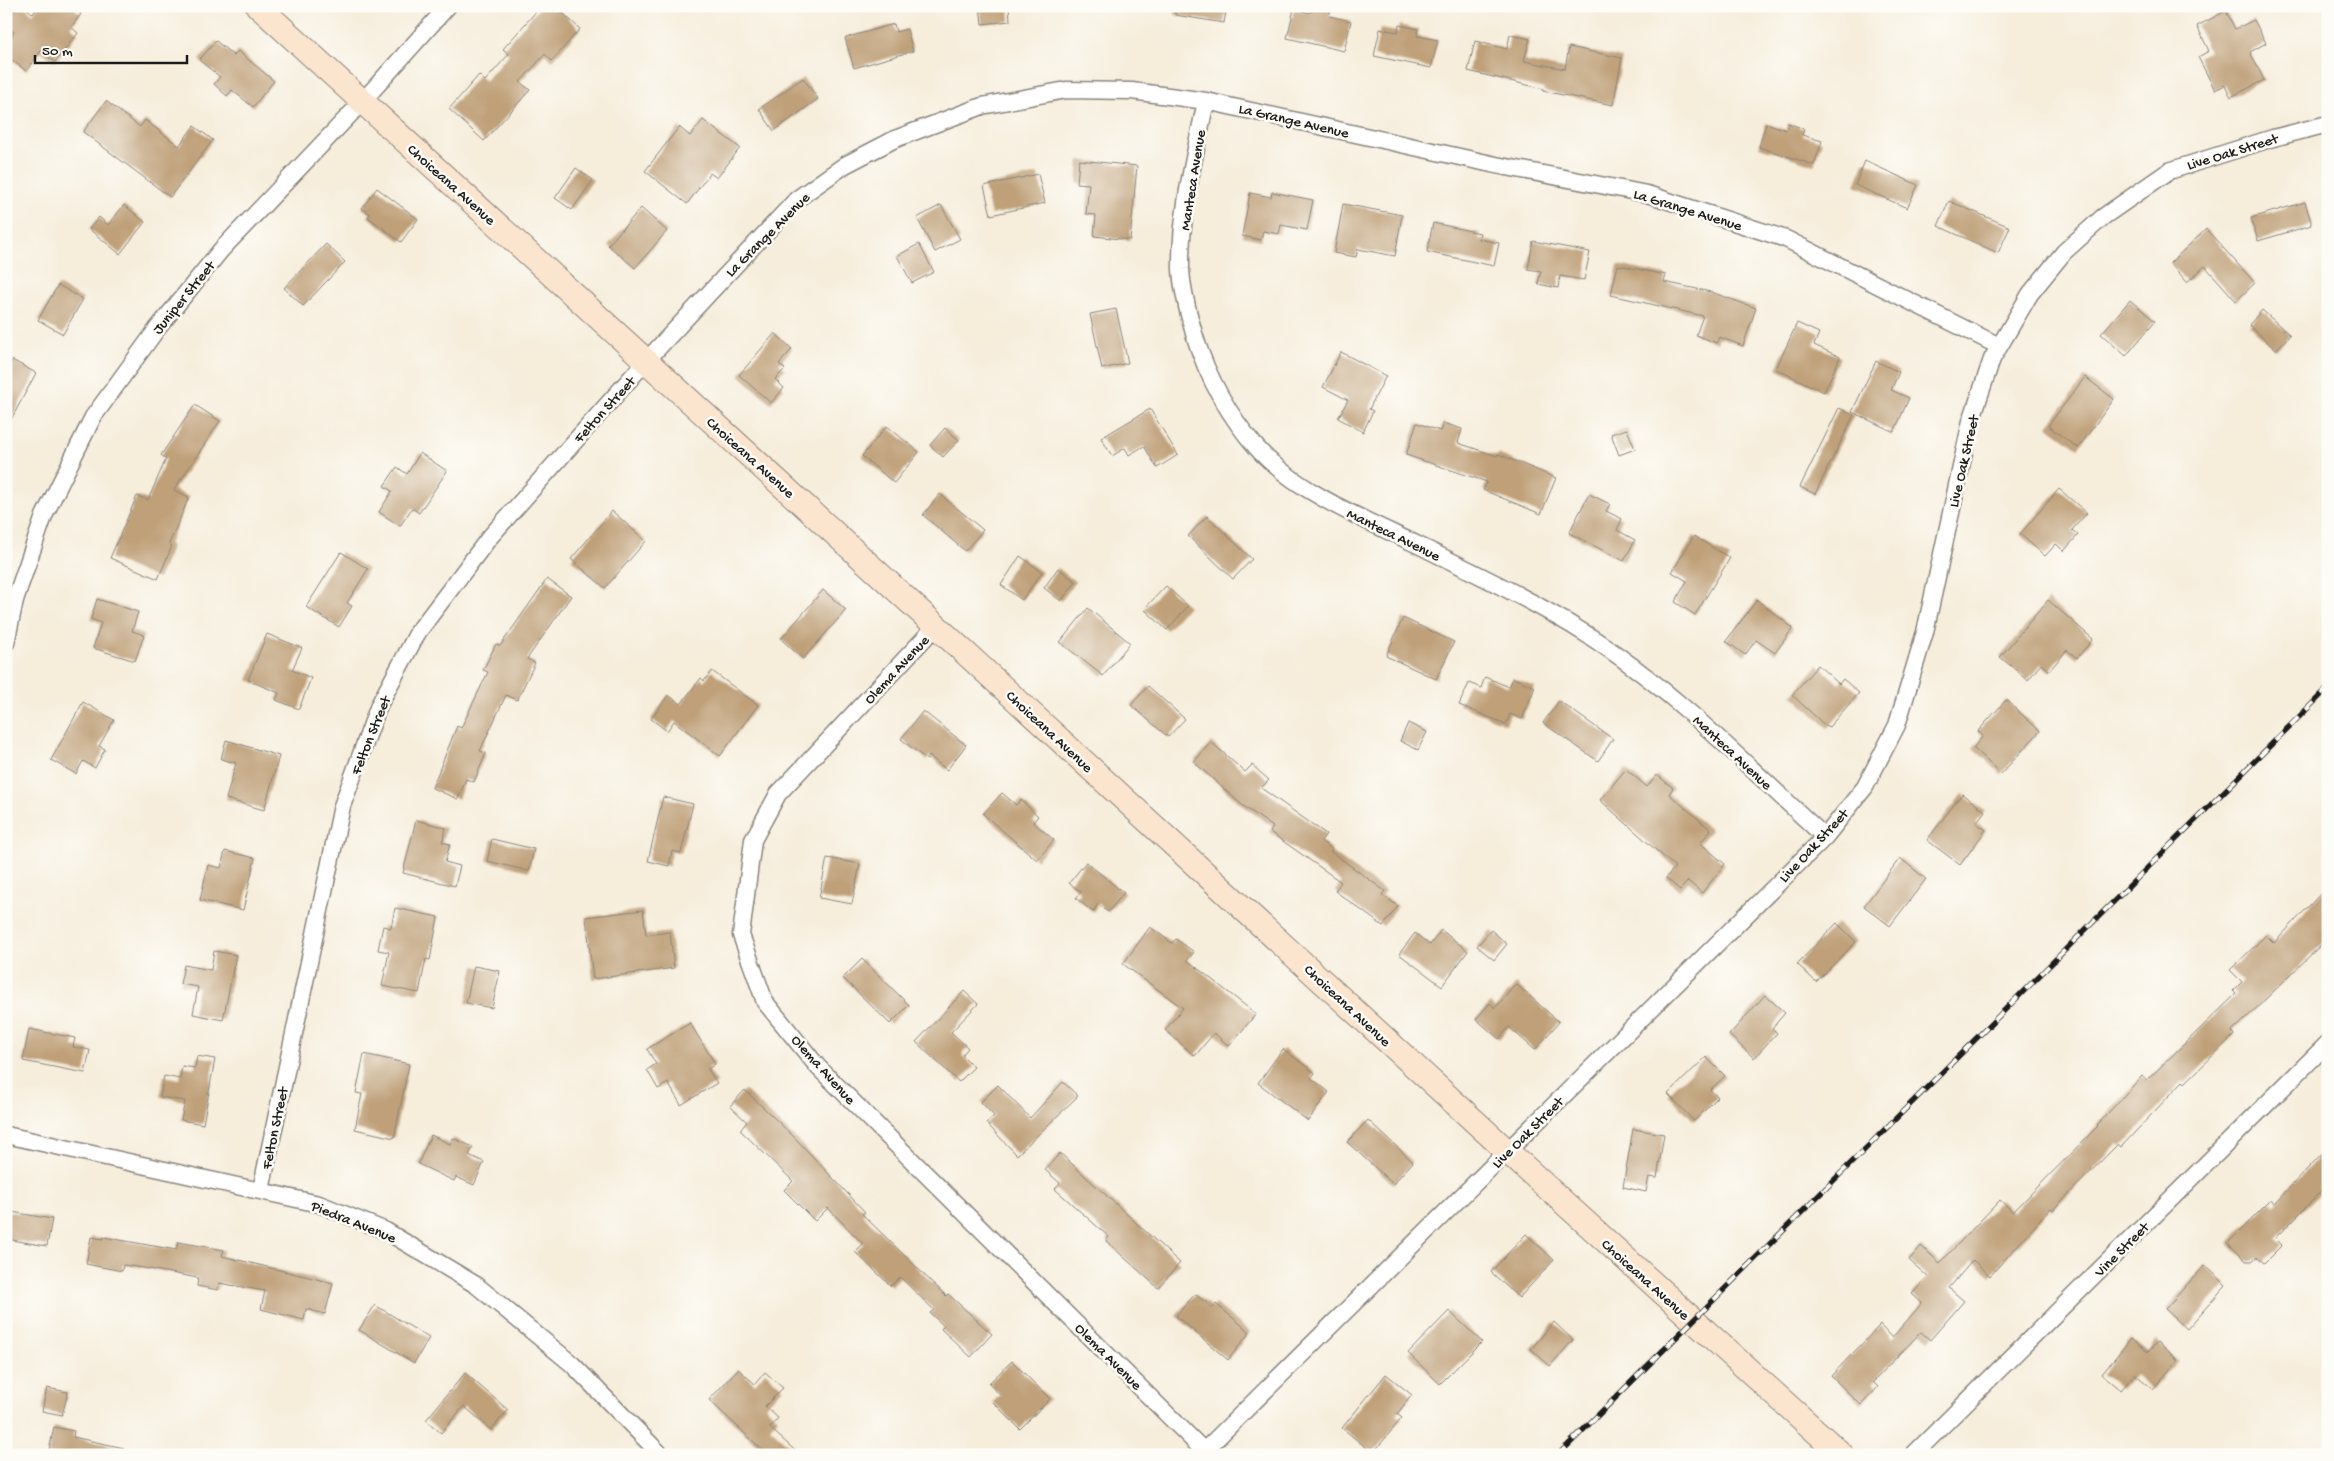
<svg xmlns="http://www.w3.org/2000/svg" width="2334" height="1461" viewBox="0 0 2334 1461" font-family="'Gochi Hand',sans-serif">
  <rect width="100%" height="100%" fill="#fdfcf7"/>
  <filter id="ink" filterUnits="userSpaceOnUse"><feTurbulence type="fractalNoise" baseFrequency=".02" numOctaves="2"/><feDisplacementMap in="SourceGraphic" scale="10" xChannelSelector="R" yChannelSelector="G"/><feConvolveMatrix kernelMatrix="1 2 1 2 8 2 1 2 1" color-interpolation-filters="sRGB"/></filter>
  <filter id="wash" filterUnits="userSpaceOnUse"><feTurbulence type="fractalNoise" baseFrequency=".0096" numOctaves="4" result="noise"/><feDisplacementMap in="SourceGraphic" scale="20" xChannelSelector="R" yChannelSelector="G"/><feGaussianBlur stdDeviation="1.12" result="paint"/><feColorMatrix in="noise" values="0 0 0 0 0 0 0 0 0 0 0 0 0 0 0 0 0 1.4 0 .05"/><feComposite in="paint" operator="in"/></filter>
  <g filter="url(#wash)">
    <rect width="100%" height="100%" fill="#f6eddb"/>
    <g id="blocks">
      <path fill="#bfa079" d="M10,6H24L33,14L38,6H71L81,14L71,27L78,33L55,62L41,51L26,71L6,55V42L14,32L6,26V11Z
        M541,6H555L580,29L552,61L545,54L520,82L530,90L484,141L449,109L479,75L485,81L509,54L503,49Z
        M980,6H1009L1010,21L982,24Z
        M1175,6H1227L1224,23L1175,15Z
        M1312,6L1331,9L1329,16L1351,21L1344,51L1287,38L1294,9L1310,13Z
        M2226,11L2235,29L2254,20L2266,43L2250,52L2264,80L2231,97L2225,85L2215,90L2198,57L2209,51L2197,26Z
        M894,24L896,32L907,29L913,51L854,68L845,38Z
        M1399,25L1418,29L1417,36L1438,40L1431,68L1374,56L1380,29L1398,32Z
        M1510,35L1530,39L1524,61L1565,69L1569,47L1622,58L1613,105L1543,91L1544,89L1468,71L1475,41L1507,49Z
        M216,41L234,56L238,51L274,81L253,107L232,90L227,96L214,84L220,77L199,60Z
        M803,78L818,99L774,131L759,109Z
        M106,101L140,127L145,120L179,146L194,126L213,140L170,197L83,132Z
        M703,120L740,148L717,178L710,173L687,204L645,171L679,127L690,136Z
        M1766,123L1786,130L1788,123L1804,129L1802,135L1822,141L1814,165L1759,147Z
        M1079,160L1137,166L1130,240L1094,236L1096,215L1086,214L1089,184L1077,183Z
        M1865,161L1918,185L1907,208L1855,185Z
        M576,168L593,180L572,210L555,198Z
        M1038,174L1045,203L991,215L984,186Z
        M377,188L418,219L401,242L368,217L370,214L362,208Z
        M1272,192L1313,200L1307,230L1281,225L1279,234L1263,231L1261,240L1242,236L1250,193L1271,197Z
        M1949,201L2010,227L1998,253L1938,226Z
        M2305,202L2312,225L2258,241L2251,218Z
        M1343,204L1402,215L1395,256L1358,249L1356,257L1334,253Z
        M124,205L145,222L120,254L89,229L99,217L108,225Z
        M941,205L960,239L935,252L917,218Z
        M641,208L667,231L635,268L608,245Z
        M1433,223L1480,233L1479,239L1499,243L1494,266L1427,252Z
        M2206,229L2255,283L2236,301L2205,266L2187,282L2170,263Z
        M1533,241L1590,252L1584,280L1560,276L1558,288L1538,284L1541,271L1528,269Z
        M326,244L345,262L303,306L284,288Z
        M919,244L934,272L912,283L897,256Z
        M1618,265L1666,275L1664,282L1711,292L1756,308L1743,346L1719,337L1717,343L1696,335L1703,316L1611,295Z
        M58,285L83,299L63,334L38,320Z
        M2130,300L2155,321L2126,356L2101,334Z
        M1116,309L1128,363L1102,369L1090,314Z
        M2262,310L2290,335L2276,350L2249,325Z
        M1797,323L1819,333L1814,345L1840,357L1824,392L1776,369Z
        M775,333L792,349L779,364L785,369L775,379L784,388L771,403L739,375Z
        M1341,352L1386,376L1369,409L1373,411L1363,432L1338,418L1348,400L1323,387Z
        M12,360L36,373L6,429V371Z
        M1876,361L1899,372L1891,390L1909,398L1894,432L1852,412Z
        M2085,377L2114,399L2078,448L2048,426Z
        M195,405L220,421L174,490L189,497L169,544L172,546L158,579L110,558L137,496L148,500L166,459L161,455Z
        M1839,408L1854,415L1815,494L1800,487Z
        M1150,409L1178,455L1157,468L1144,446L1129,455L1125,448L1112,456L1101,438Z
        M1417,423L1440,431L1443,423L1462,429L1458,443L1497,456L1498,454L1556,478L1541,514L1483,490L1487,482L1406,455Z
        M887,426L919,452L894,483L862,456Z
        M945,428L959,440L943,457L930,445Z
        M1627,429L1635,449L1619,455L1611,434Z
        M420,453L447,471L419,513L412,508L400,526L379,512L392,491L384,486L397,467L407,474Z
        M2059,489L2087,513L2072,530L2078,535L2064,551L2056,544L2045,556L2020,534Z
        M940,494L983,530L965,551L923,515Z
        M1589,494L1610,504L1606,511L1622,519L1617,530L1635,540L1624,561L1569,533Z
        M612,511L646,541L605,588L571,559Z
        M1207,516L1252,559L1233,579L1188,536Z
        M1694,536L1730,558L1695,615L1675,602L1687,581L1672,572Z
        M341,552L368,569L347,603L352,606L339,627L306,607Z
        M1020,556L1042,572L1022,600L1001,585Z
        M1058,568L1076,582L1061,601L1044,588Z
        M547,579L571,596L527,659L535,663L517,700L506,695L480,751L486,753L474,782L466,779L458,799L432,788L457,726L461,728L488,672L483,670L496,644L500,646Z
        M1166,586L1188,606L1167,630L1144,609Z
        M823,590L846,610L803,659L781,639Z
        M97,599L138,612L132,631L144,635L135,661L93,648L101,623L91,619Z
        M1757,600L1793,628L1775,653L1756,640L1745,655L1726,641Z
        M2048,600L2093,639L2077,658L2067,650L2049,671L2041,664L2028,680L2000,657Z
        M1088,608L1130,643L1103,676L1060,642Z
        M1403,618L1454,642L1436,679L1386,656Z
        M267,634L302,648L292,670L311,678L299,709L276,700L279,693L248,680Z
        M1818,665L1839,684L1843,679L1859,693L1828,728L1792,695Z
        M712,671L758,705L720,756L674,721L667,731L651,719L668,695L681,704L701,678L704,681Z
        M1485,677L1509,687L1513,678L1535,687L1522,719L1510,714L1506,724L1459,705L1469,683L1481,688Z
        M1148,686L1185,719L1168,737L1131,705Z
        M2006,700L2040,731L2001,774L1973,748L1983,736L1978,731Z
        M1559,701L1613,739L1598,761L1543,723Z
        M83,702L114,720L99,746L105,749L95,768L83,761L76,774L51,760Z
        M923,711L966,745L947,770L929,756L927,760L901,739Z
        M1408,723L1427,732L1418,750L1400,741Z
        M226,740L279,756L264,810L226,799L236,763L221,759Z
        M1211,742L1245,772L1252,765L1269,780L1261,788L1326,834L1321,841L1332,849L1330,851L1385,891L1382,895L1398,906L1383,926L1335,891L1341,882L1270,832L1273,827L1242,805L1194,762Z
        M1626,769L1647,787L1657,775L1673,788L1669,794L1711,830L1700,843L1725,864L1702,893L1688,881L1680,890L1666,878L1675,867L1600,800Z
        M1002,793L1016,805L1021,800L1038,816L1033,822L1054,840L1037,860L983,814Z
        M1962,794L1985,811L1976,823L1986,830L1960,865L1927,840Z
        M663,797L693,804L681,853L672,851L669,866L648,861Z
        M416,820L446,828L442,842L450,844L445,862L460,866L455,886L403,873Z
        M492,839L534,849L529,871L487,861Z
        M225,851L255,858L243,910L200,900L208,865L221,868Z
        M827,858L860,864L852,904L819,898Z
        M1900,858L1926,879L1890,926L1864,906Z
        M1086,862L1124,893L1108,912L1098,904L1093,912L1076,898L1081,892L1069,883Z
        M2328,886V938L2232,1032L2234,1035L2185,1083L2183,1081L2121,1147L2118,1144L2053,1210L2051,1208L1990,1276L1973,1260L1949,1288L1964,1301L1930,1340L1921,1332L1873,1382L1878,1387L1861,1405L1831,1376L1880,1325L1892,1338L1922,1303L1912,1294L1928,1277L1909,1260L1921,1246L1940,1263L2000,1200L2013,1212L2098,1126L2097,1125L2142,1076L2147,1080L2236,994L2233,991L2242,982L2230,970L2266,935L2274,943Z
        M395,908L438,917L430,960L426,959L419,993L382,986L389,952L378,950L383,926L391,928Z
        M643,910L646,935L670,932L674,968L593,979L586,917Z
        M1837,923L1856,942L1816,982L1797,964Z
        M1150,927L1172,943L1176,939L1194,952L1187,960L1256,1014L1229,1046L1214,1033L1195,1056L1165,1030L1183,1008L1123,964Z
        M1441,930L1468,951L1442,986L1399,954L1415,933L1430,945Z
        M1491,930L1507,944L1494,960L1477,946Z
        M214,951L236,955L223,1020L193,1014L198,987L180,984L184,965L211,970Z
        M862,959L909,1005L890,1024L843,978Z
        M474,966L500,971L492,1008L466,1003Z
        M1516,984L1559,1022L1535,1050L1509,1027L1499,1039L1476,1019L1490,1003L1495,1008Z
        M964,991L978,1004L951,1032L968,1048L962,1055L974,1067L959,1082L916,1042Z
        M1765,995L1785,1013L1772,1028L1777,1033L1754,1058L1729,1035Z
        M690,1023L715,1064L708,1069L717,1083L681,1105L668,1083L658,1089L647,1070L656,1064L647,1049Z
        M29,1029L75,1038L73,1047L90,1050L85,1073L23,1061Z
        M1283,1049L1315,1073L1311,1078L1329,1092L1308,1121L1258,1083Z
        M364,1054L409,1064L394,1138L355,1129L362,1094L356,1093Z
        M197,1056L215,1059L203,1124L181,1120L185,1101L160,1097L164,1076L180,1079L182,1066L195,1068Z
        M1706,1057L1725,1076L1710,1090L1718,1097L1694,1121L1668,1094Z
        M1063,1082L1078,1096L1017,1155L986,1123L994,1116L981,1102L998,1085L1030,1118Z
        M745,1090L796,1139L865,1212L862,1214L946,1296L948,1294L992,1334L971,1357L941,1329L944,1326L930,1313L934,1310L900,1277L891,1286L855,1252L863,1244L828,1208L815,1221L784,1190L793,1181L740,1130L747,1122L730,1106Z
        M1368,1120L1413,1162L1393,1184L1347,1142Z
        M1633,1129L1664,1134L1657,1178L1649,1177L1646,1192L1623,1187Z
        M431,1135L450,1144L453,1138L473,1147L469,1155L484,1162L474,1185L456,1177L454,1181L418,1164Z
        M2328,1147V1185L2275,1238L2282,1245L2264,1263L2257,1257L2252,1261H2246L2228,1243L2271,1200L2274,1204Z
        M1060,1153L1180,1263L1158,1288L1106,1241L1109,1237L1055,1189L1060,1183L1045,1170Z
        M6,1211L52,1219L47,1246L6,1239Z
        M1526,1234L1554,1260L1519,1298L1491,1272Z
        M91,1237L103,1239V1237L176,1250L178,1242L224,1250L222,1256L333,1283L325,1314L306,1309L304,1320L261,1309L265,1291L219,1283L218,1290L197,1286L198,1278L144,1268L123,1265L122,1271L86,1264Z
        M2205,1265L2226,1285L2187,1329L2165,1309Z
        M1195,1294L1213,1308L1216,1304L1250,1332L1228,1360L1176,1316Z
        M375,1305L429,1338L414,1363L359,1330Z
        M1449,1311L1482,1342L1440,1384L1408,1353Z
        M1554,1322L1573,1340L1550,1366L1531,1349Z
        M2131,1338L2148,1352L2157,1342L2178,1360L2153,1389L2135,1374L2121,1390L2102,1374Z
        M1012,1361L1050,1399L1020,1429L993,1402L1000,1395L989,1383Z
        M738,1369L755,1384L765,1372L783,1388L765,1406L778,1418L770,1428L800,1455H768L709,1400Z
        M465,1373L508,1410L491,1430L464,1406L441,1433L426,1420Z
        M1386,1374L1412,1395L1397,1414L1402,1418L1373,1453L1342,1428Z
        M47,1388L68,1392L62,1415L42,1411Z
        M54,1427L74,1431L73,1437L124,1448L123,1455H48Z"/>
    </g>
  </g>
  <g filter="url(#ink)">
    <use href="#blocks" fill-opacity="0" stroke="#89847c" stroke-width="1"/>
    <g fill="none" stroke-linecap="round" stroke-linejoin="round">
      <defs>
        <path id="street" d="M1206,101C1195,155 1180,213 1181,269C1182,291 1189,316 1195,337C1208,378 1229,416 1257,448C1295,491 1365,520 1416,544C1473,572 1532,600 1586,634C1674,690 1748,767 1825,837
          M936,626L778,794L753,840L741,935L765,1002L818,1067L1204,1451
          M6,643L15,600L44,516L93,417L157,329L221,250L362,102L448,6
          M6,1135L319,1204L386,1231L476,1285L572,1364L661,1455
          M261,1190L342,806L379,705L418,632L489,538L646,361L797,199L845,165L895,139L982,106L1066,90L1132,91L1206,101L1496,165L1647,194L1786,239L1999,346
          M1200,1455L1825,837L1865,787L1897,725L1925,632L1971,421L1992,359L2030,294L2064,252L2103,217L2169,171L2273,138L2328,124
          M1913,1455L2328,1043"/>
        <path id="secondary" d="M258,6L936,626L1508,1152L1842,1455"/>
      </defs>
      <use href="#street" stroke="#89847c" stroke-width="19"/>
      <use href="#secondary" stroke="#89847c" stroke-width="26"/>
      <use href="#street" stroke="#fff" stroke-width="16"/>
      <use href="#secondary" stroke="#fbe5cf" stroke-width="24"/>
      <defs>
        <path id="rail" d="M1558,1455L2328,688"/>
      </defs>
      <use href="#rail" stroke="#1c1c1c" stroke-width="5.5"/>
      <use href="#rail" stroke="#fdfcf7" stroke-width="4" stroke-dasharray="11" stroke-linecap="butt"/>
    </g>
  </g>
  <g text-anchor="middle" stroke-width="5" stroke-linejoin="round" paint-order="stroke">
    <g font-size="15" fill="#1c1c1c" stroke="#fdfcf7">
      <text transform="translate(1294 120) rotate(13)" y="5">La Grange Avenue</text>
      <text transform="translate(2232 151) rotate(-17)" y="5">Live Oak Street</text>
      <text transform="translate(1192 180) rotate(-81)" y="5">Manteca Avenue</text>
      <text transform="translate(452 184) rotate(42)" y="5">Choiceana Avenue</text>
      <text transform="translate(1688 209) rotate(17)" y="5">La Grange Avenue</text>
      <text transform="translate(767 234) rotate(-45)" y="5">La Grange Avenue</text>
      <text transform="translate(183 297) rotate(-51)" y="5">Juniper Street</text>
      <text transform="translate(604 409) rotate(-48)" y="5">Felton Street</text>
      <text transform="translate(751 457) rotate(42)" y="5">Choiceana Avenue</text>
      <text transform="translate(1963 461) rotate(-77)" y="5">Live Oak Street</text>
      <text transform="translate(1394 534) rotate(26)" y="5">Manteca Avenue</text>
      <text transform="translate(896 669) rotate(-47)" y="5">Olema Avenue</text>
      <text transform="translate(1050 731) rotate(43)" y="5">Choiceana Avenue</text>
      <text transform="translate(370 735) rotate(-68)" y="5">Felton Street</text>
      <text transform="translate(1733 752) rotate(43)" y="5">Manteca Avenue</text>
      <text transform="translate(1813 845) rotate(-47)" y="5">Live Oak Street</text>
      <text transform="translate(1348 1005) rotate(43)" y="5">Choiceana Avenue</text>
      <text transform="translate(824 1069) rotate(48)" y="5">Olema Avenue</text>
      <text transform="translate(274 1128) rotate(-78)" y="5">Felton Street</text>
      <text transform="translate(1527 1132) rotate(-45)" y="5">Live Oak Street</text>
      <text transform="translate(354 1221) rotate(22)" y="5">Piedra Avenue</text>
      <text transform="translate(2121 1249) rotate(-45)" y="5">Vine Street</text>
      <text transform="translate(1646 1279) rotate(42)" y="5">Choiceana Avenue</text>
      <text transform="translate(1109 1356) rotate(45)" y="5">Olema Avenue</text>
    </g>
  </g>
  <rect width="2334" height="1461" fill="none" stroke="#fdfcf7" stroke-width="25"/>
  <path d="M35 55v8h152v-8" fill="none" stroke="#1c1c1c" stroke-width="2.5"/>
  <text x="42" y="55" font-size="15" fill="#1c1c1c" stroke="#fdfcf7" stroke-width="4" paint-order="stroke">50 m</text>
</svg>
